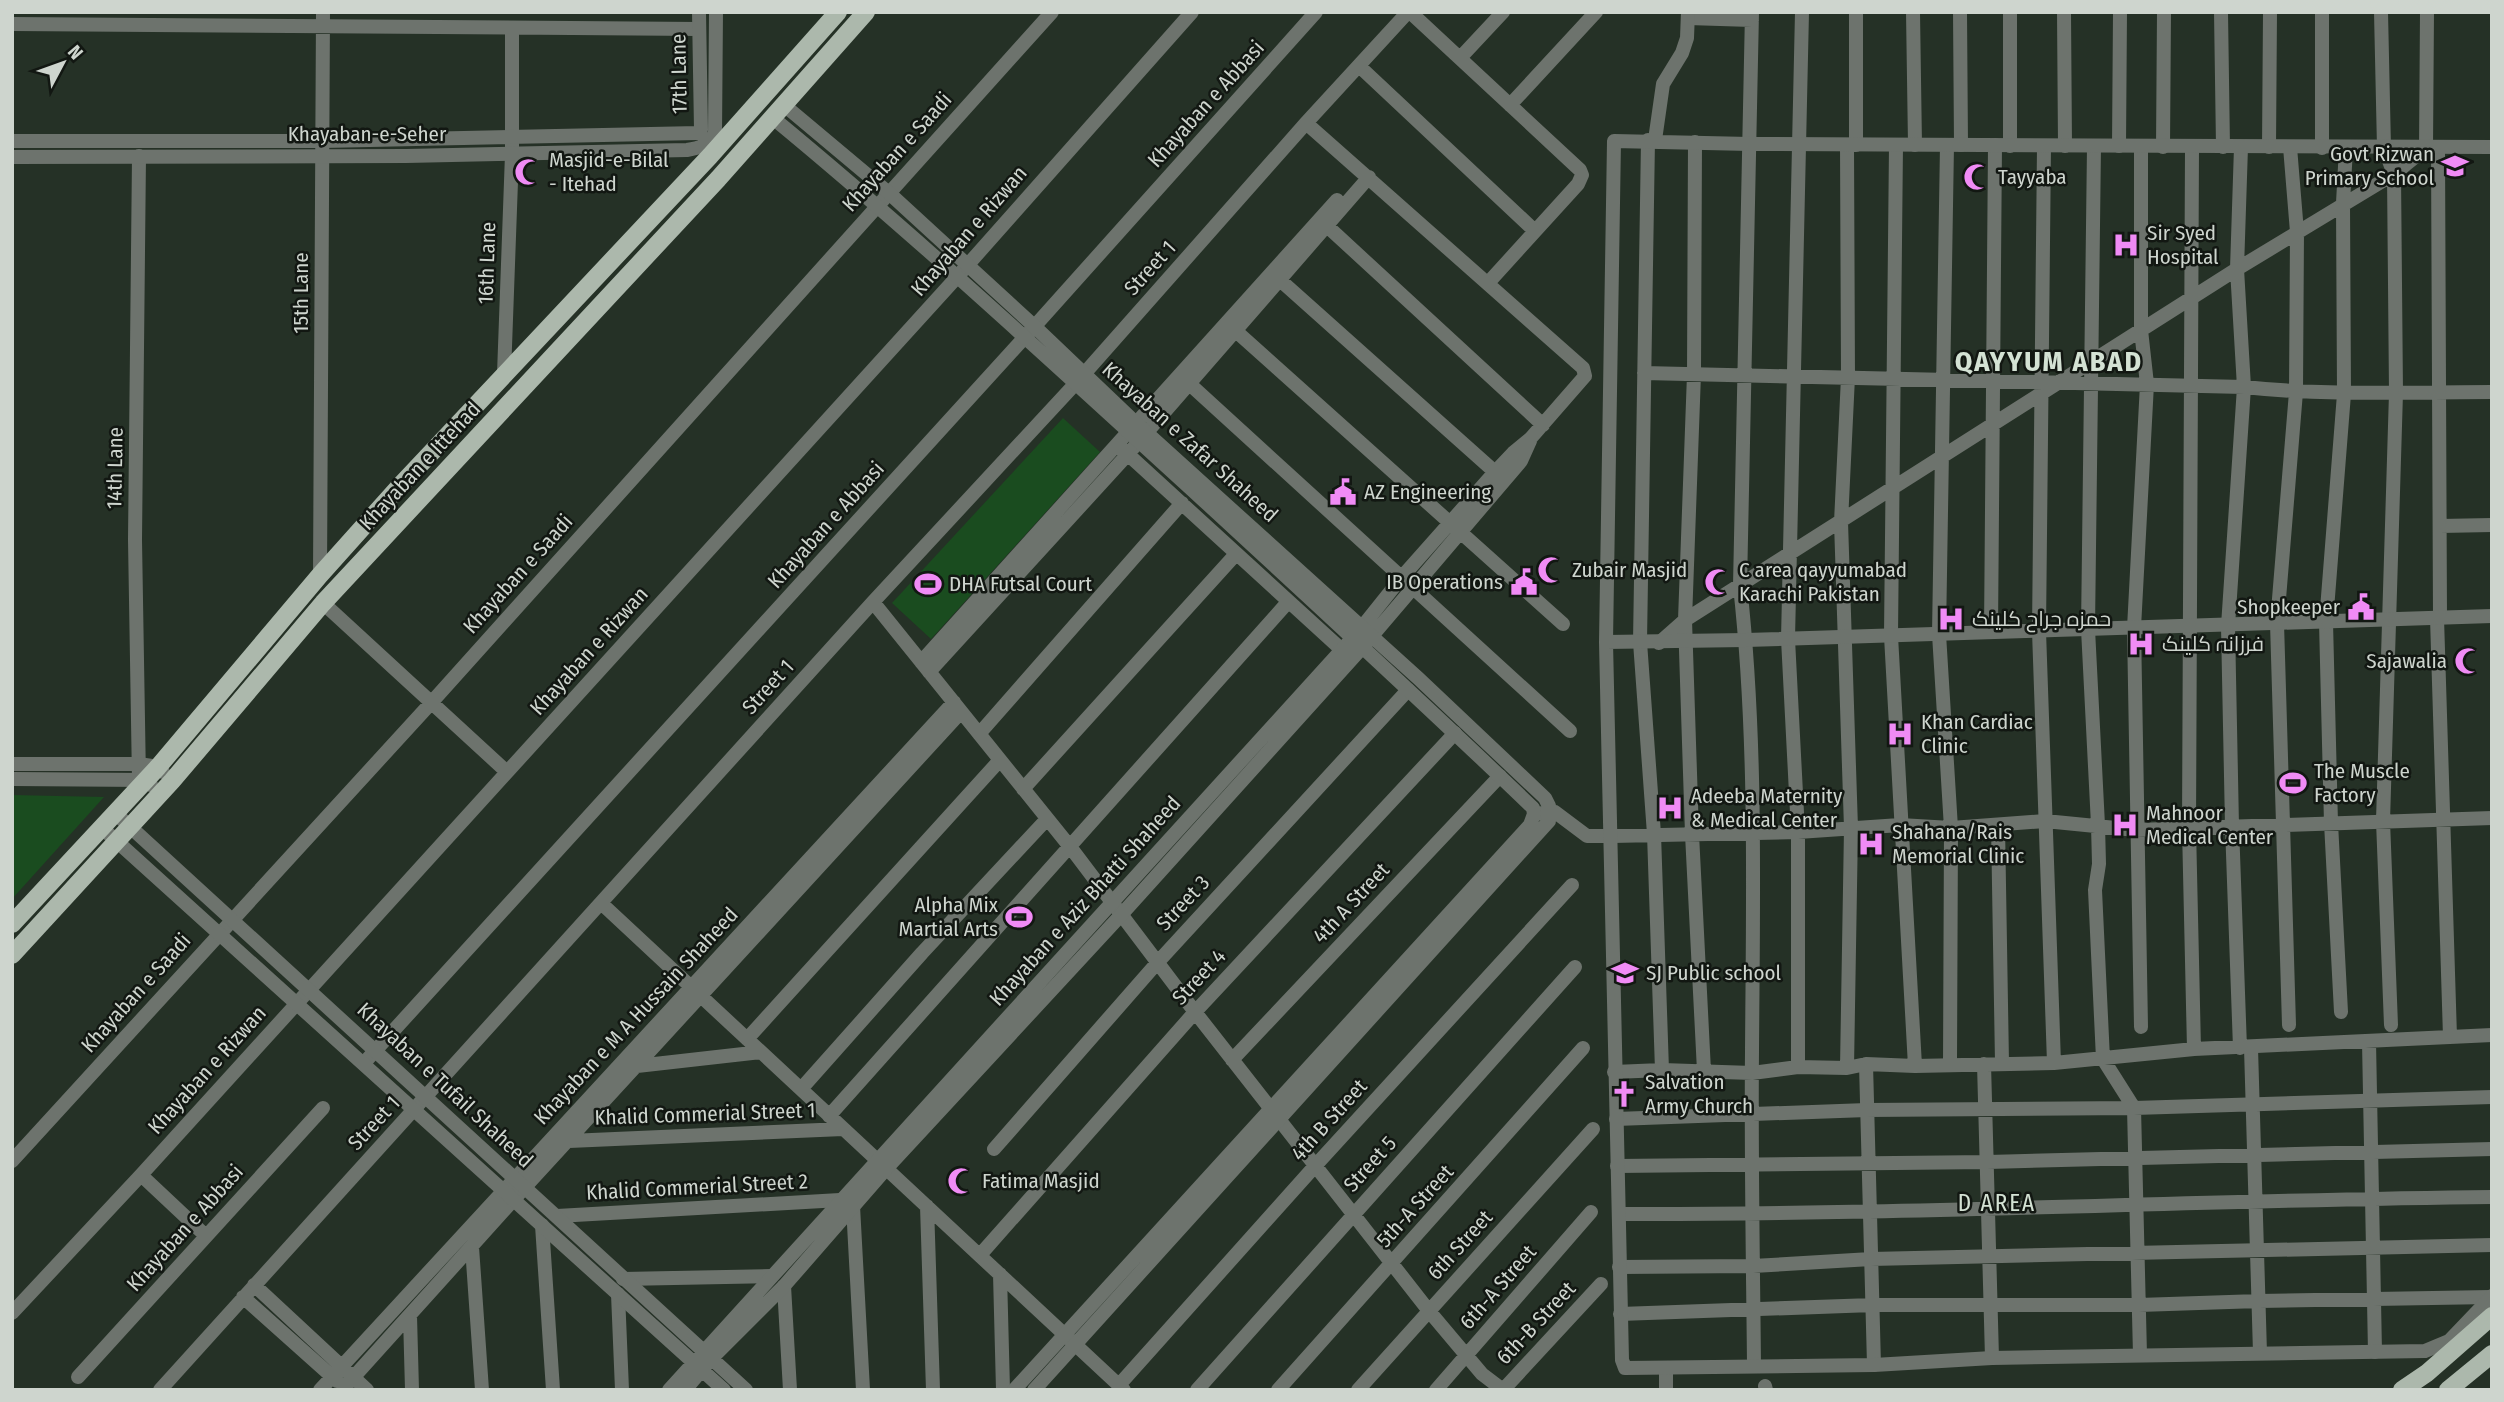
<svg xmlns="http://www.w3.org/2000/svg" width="2504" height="1402" viewBox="0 0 2504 1402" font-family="'Fira Sans Condensed',Cairo,sans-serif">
  <rect width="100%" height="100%" fill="#253126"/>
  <path fill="#1a4c1f" d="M1063,418L1100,452L931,639L892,603Z
    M12,795L104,797L12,899Z"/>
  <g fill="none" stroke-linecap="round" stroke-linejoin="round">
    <path stroke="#6d736d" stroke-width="14" d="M1410,12L1580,170L1582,175L1578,184L1488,283
      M1752,12L1740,586C1757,740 1753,897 1752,1052C1751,1156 1753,1260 1754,1365
      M1913,12L1915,145
      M1960,12L1961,145
      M2010,12V146
      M2064,12L2065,146
      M2221,12L2223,147
      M2381,12L2384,148L2394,174L2396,393L2383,821L2391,1025
      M1688,18L1752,20
      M12,24L699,29
      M1460,58L1503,12
      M1359,66L1535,231
      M1510,105L1596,12
      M1306,123L1583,368L1585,376L1530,439L1513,453L1495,472L1402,577L1362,627
      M1648,140L1640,642L1654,834L1662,1070
      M1695,142L1694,374L1685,620L1692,834L1704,1071
      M1856,145V12
      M1896,145L1891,636L1915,1066
      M1947,145L1939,634L1951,828L1950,1064
      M2044,146L2039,631L2054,1063
      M2094,146L2088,629L2098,825L2099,864L2095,890L2103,1059L2134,1108L2140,1355
      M2119,146L2120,12
      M2141,146V330L2147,384L2134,628L2141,1027
      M2163,147L2164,12
      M2192,147L2189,828L2194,1049
      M2269,147L2270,12
      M2322,148V12
      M2438,148L2440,618
      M1327,226L1543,425
      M1280,280L1495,472
      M1228,324L1563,624
      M1644,373L2244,387C2327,396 2409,392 2492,392
      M504,374L512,154V29
      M1183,378L1570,731
      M1121,448L1342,650
      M2440,526L2492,525
      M320,575L323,12
      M873,602L1071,848L1195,1012L1429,1311L1482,1374L1503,1390L1601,1284
      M323,603L507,772
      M2437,618L2450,1037
      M1991,632L1995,145
      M1372,636L1521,461L1530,441
      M1659,643L1685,620L2237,269L2394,174L2426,148L2427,12
      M921,662L1337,200
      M929,672L1128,454L1369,177
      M979,734L1182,503
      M139,780L135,540L139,156
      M1023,789L1236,554
      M1534,814L1555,812L1587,836H1612L1798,832L1900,825L1951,828L2045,821L2136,830L2492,818
      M1998,825L2002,1063
      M601,903L1124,1390
      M2341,1012L2331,823L2326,622L2344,394L2343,203L2346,148
      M2289,1025L2277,623L2296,392L2297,232L2290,147
      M747,1039L1000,760
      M2369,1042L2375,1352
      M2240,1048L2232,826L2228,626L2244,387L2237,269L2241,147
      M2251,1048L2260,1353
      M1232,1060L1500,776
      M364,1063L1025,337L1316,12
      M1866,1064L1874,1365
      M1984,1064L1992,1358
      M637,1066L761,1052
      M1798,1067V832L1788,639L1802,12
      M1847,1068L1851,828L1841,522L1848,377L1847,145
      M1614,1072L1662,1070L1752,1073L1798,1067L1847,1068L1866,1064L1915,1066L2054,1063L2194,1049L2492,1035
      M801,1089L922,953L1047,819
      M829,1116L1288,602
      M1616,1119L1867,1110L2134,1108L2492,1097
      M569,1141L843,1129
      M994,1149L1157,963L1408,690
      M12,1161L431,703L1052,12
      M1617,1166L1988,1162L2492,1149
      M141,1175L206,1236
      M853,1206L863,1390
      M927,1206L933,1390
      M1619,1214C1910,1215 2201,1200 2492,1197
      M557,1216L840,1200
      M542,1225L553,1390
      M472,1247L482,1390
      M980,1255L1195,1012L1455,733
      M1619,1267L1753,1266L1871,1259L2492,1245
      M1000,1274L1003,1390
      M623,1279L771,1276
      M254,1285L367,1390
      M784,1286L790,1390
      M618,1294L622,1390
      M243,1297L337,1381
      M12,1313L141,1175L957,277L1192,12
      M1620,1314L1873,1305H2139L2259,1301L2491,1297
      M410,1316L412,1390
      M1666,1368V1390
      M78,1377L323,1108
      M1119,1385L1315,1166L1572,885
      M1765,1386L1766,1390
      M160,1390L873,602L1076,383L1306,123L1408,12
      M320,1390L954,702
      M342,1390L525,1187L961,712
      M1197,1390L1575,967
      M1278,1390L1583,1048
      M1358,1390L1593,1129
      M1436,1390L1591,1212"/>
    <path stroke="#6d736d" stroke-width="14" d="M784,105L889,193L1034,326L1137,424L1418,678L1545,798L1549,806V821L1034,1390
      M773,118C916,236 1052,362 1189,487C1304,593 1420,699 1533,808L1534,814L1530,825L1014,1390
      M698,133L701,130L699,12
      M1655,140L1663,84L1682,53L1687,38L1688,12
      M12,141H323L698,133
      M2492,147L1750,144L1614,141L1606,642L1622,1360L1625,1368L1874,1365L1992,1358L2425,1351L2449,1341L2492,1296
      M12,157L406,156L687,150C700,148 708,145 715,134L716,12
      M1606,642L1746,640L2492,616
      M12,764H139L158,767L163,772
      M12,779L145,780L151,785
      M114,812L746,1390
      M101,827L724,1390
      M669,1390L1358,632
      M685,1390L712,1358L784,1286L886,1169L1121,915L1369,640"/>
    <path stroke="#acb8ac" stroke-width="18" d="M12,924L158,767L320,575L397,489L710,156L838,12
      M12,955L172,781L323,603L718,179L866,12
      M2402,1390L2427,1373L2492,1316
      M2448,1390L2492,1354"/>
  </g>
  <defs>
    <symbol id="school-bare" viewBox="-9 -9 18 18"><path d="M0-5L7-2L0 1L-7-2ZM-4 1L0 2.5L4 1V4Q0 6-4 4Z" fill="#f08bf5" stroke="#121712" stroke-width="2.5" paint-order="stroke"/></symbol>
    <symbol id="mosque-bare" viewBox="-9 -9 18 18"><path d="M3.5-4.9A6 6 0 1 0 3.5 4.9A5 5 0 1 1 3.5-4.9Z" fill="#f08bf5" stroke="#121712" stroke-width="2.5" paint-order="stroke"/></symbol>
    <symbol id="hospital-bare" viewBox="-9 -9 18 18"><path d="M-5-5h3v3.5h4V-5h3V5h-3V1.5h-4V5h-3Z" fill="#f08bf5" stroke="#121712" stroke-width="2.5" paint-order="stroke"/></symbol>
    <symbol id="civic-bare" viewBox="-9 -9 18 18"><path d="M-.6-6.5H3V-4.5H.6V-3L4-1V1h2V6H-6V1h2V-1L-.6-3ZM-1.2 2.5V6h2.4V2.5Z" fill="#f08bf5" stroke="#121712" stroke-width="2.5" paint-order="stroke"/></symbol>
    <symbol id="stadium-bare" viewBox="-9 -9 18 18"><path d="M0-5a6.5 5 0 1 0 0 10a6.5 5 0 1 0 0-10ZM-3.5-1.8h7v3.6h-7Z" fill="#f08bf5" stroke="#121712" stroke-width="2.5" paint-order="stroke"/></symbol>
    <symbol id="church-bare" viewBox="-9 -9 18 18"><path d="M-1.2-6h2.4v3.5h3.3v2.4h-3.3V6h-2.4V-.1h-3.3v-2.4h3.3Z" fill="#f08bf5" stroke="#121712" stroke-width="2.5" paint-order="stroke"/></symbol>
  </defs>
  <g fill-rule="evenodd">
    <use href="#school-bare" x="2436" y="147" width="38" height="38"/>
    <use href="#mosque-bare" x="509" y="153" width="38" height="38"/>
    <use href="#mosque-bare" x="1958" y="158" width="38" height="38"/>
    <use href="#hospital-bare" x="2107" y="226" width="38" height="38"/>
    <use href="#civic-bare" x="1324" y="473" width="38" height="38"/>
    <use href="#mosque-bare" x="1532" y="551" width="38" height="38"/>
    <use href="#civic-bare" x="1505" y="563" width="38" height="38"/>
    <use href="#mosque-bare" x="1699" y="563" width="38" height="38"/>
    <use href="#stadium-bare" x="909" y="565" width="38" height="38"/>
    <use href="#civic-bare" x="2342" y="588" width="38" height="38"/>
    <use href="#hospital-bare" x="1932" y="600" width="38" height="38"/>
    <use href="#hospital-bare" x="2122" y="625" width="38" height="38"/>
    <use href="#mosque-bare" x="2449" y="642" width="38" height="38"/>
    <use href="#hospital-bare" x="1881" y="715" width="38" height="38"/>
    <use href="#stadium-bare" x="2274" y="764" width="38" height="38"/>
    <use href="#hospital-bare" x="1651" y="789" width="38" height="38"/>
    <use href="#hospital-bare" x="2106" y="806" width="38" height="38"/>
    <use href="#hospital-bare" x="1852" y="825" width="38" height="38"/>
    <use href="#stadium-bare" x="1000" y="898" width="38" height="38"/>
    <use href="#school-bare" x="1606" y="954" width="38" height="38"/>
    <use href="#church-bare" x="1605" y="1075" width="38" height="38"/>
    <use href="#mosque-bare" x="942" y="1162" width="38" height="38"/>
  </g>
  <g text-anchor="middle" stroke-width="5" stroke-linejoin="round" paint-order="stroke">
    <g font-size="21" fill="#ced5ce" stroke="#121712">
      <text transform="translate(679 74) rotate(-91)" y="7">17th Lane</text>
      <text transform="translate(1206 104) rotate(-48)" y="7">Khayaban e Abbasi</text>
      <text x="367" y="141">Khayaban-e-Seher</text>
      <text transform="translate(897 152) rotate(-48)" y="7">Khayaban e Saadi</text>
      <text transform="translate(969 231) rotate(-49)" y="7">Khayaban e Rizwan</text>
      <text transform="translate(487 263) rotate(-88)" y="7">16th Lane</text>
      <text transform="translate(1150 268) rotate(-48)" y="7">Street 1</text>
      <text transform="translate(301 293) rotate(-90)" y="7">15th Lane</text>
      <text transform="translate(1190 442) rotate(42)" y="7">Khayaban e Zafar Shaheed</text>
      <text transform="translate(420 466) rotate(-47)" y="7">Khayaban e Ittehad</text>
      <text transform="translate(115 468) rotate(-89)" y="7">14th Lane</text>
      <text transform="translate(826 525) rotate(-48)" y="7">Khayaban e Abbasi</text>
      <text transform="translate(518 574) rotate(-48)" y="7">Khayaban e Saadi</text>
      <text transform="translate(589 651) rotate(-48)" y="7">Khayaban e Rizwan</text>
      <text transform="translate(768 687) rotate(-48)" y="7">Street 1</text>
      <text transform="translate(1085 901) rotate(-48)" y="7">Khayaban e Aziz Bhatti Shaheed</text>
      <text transform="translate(1183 903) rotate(-47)" y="7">Street 3</text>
      <text transform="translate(1351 903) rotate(-47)" y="7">4th A Street</text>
      <text transform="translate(1199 977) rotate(-47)" y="7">Street 4</text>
      <text transform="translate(136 993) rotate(-48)" y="7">Khayaban e Saadi</text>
      <text transform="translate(636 1016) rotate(-47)" y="7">Khayaban e M A Hussain Shaheed</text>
      <text transform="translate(207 1070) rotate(-48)" y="7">Khayaban e Rizwan</text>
      <text transform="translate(445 1085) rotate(43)" y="7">Khayaban e Tufail Shaheed</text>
      <text transform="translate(705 1114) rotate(-2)" y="7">Khalid Commerial Street 1</text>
      <text transform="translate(1329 1120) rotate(-48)" y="7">4th B Street</text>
      <text transform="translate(374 1123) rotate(-47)" y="7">Street 1</text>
      <text transform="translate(1370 1164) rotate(-48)" y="7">Street 5</text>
      <text transform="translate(697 1187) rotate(-3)" y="7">Khalid Commerial Street 2</text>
      <text transform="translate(1415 1206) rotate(-48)" y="7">5th-A Street</text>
      <text transform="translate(185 1228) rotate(-48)" y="7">Khayaban e Abbasi</text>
      <text transform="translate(1460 1245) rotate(-48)" y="7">6th Street</text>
      <text transform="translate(1498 1287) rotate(-49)" y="7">6th-A Street</text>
      <text transform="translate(1536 1323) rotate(-47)" y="7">6th-B Street</text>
    </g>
    <g font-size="21" fill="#ced5ce" stroke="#121712" text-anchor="start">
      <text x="2434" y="161" text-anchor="end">Govt Rizwan<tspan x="2434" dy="24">Primary School</tspan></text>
      <text x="549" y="167">Masjid-e-Bilal<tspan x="549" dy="24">- Itehad</tspan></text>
      <text x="1998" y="184">Tayyaba</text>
      <text x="2147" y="240">Sir Syed<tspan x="2147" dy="24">Hospital</tspan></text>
      <text x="1364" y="499">AZ Engineering</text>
      <text x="1572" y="577">Zubair Masjid</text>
      <text x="1739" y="577">C area qayyumabad<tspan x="1739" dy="24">Karachi Pakistan</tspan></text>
      <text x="1503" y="589" text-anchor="end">IB Operations</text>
      <text x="949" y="591">DHA Futsal Court</text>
      <text x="2340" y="614" text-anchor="end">Shopkeeper</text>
      <text x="1972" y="626">حمزہ جراح کلینک</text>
      <text x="2162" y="651">فرزانہ کلینک</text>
      <text x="2447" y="668" text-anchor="end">Sajawalia</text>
      <text x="1921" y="729">Khan Cardiac<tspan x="1921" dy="24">Clinic</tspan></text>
      <text x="2314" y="778">The Muscle<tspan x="2314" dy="24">Factory</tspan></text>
      <text x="1691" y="803">Adeeba Maternity<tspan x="1691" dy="24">&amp; Medical Center</tspan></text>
      <text x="2146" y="820">Mahnoor<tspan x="2146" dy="24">Medical Center</tspan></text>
      <text x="1892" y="839">Shahana/Rais<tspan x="1892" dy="24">Memorial Clinic</tspan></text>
      <text x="998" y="912" text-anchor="end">Alpha Mix<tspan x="998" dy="24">Martial Arts</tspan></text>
      <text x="1646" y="980">SJ Public school</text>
      <text x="1645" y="1089">Salvation<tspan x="1645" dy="24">Army Church</tspan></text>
      <text x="982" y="1188">Fatima Masjid</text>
    </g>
    <g font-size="23" letter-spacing="2" fill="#d4e2d4" stroke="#121712">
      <text x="1997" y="1211">D AREA</text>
    </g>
    <g font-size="28" font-weight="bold" letter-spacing="2" fill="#d4e2d4" stroke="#121712">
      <text x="2049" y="371">QAYYUM ABAD</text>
    </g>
  </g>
  <rect width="2504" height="1402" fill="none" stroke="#ced5ce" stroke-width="28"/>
  <g transform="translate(63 63) rotate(49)" stroke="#121712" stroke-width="5" paint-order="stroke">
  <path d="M0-5L12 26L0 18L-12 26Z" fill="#ced5ce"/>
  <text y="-10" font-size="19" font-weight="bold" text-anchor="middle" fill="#ced5ce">N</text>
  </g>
</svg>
